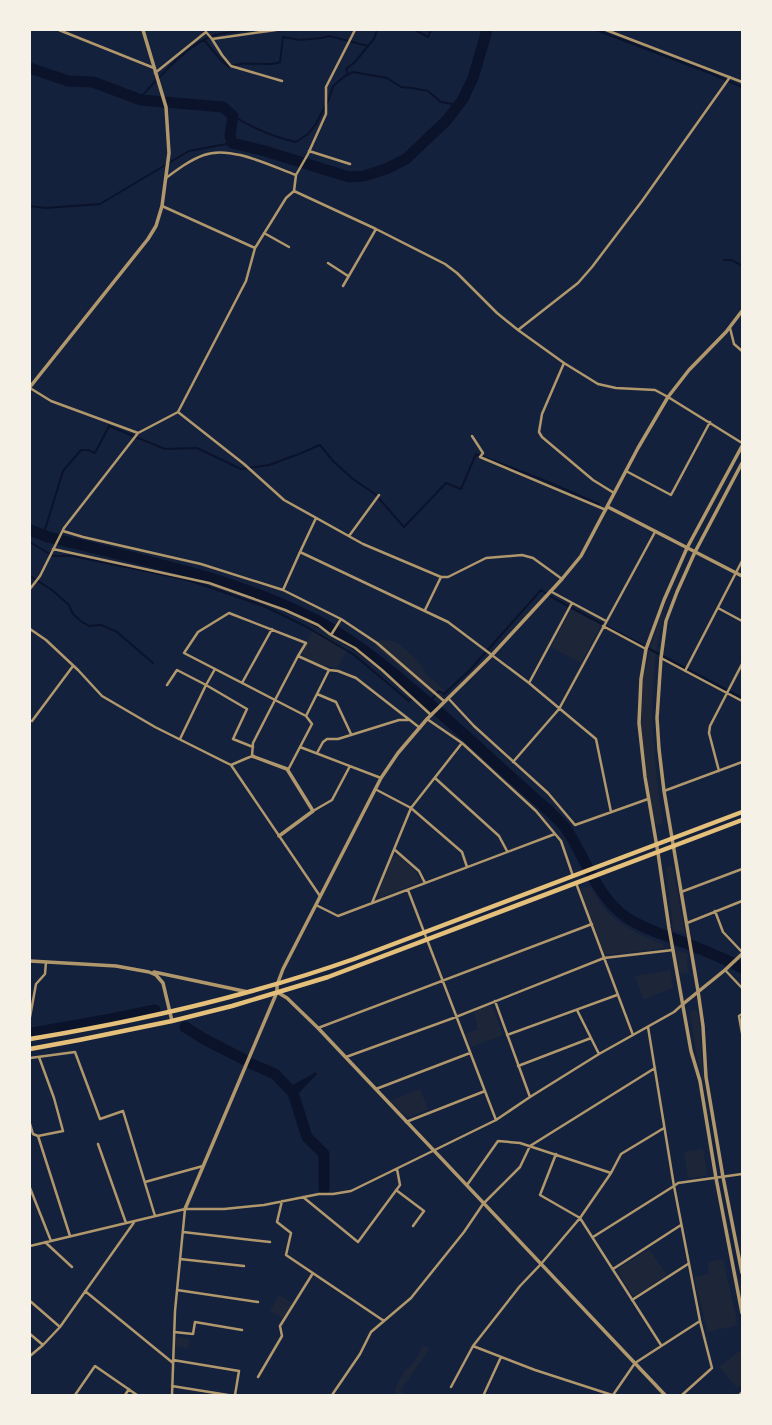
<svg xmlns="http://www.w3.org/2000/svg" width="772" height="1425" viewBox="0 0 772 1425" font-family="'Varela Round',sans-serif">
  <rect width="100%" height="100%" fill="#14213d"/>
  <path fill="#1d2539" d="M686,563C679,579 670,596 664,613C654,648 651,696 653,733C655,754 656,776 659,797C660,806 663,815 662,824L656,825L653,819L648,785L641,726L643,679L651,646L661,616Z
    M571,609L601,625L581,663L551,647Z
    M314,629L348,649L337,668C326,667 306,662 301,651Z
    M380,640L394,641L405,649L421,664L425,673L445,691L438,699L375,646Z
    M398,855L415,871L420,880L417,883L380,898L378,894L393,857Z
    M672,866L674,872L685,935L683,933L673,930L666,867Z
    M590,886C608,921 628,930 663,944L664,948L609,955L604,953L581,892L583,888Z
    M676,950L688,954L687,961L689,973L680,974Z
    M670,970L673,988L643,1000L635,976Z
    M488,1005L493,1007L503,1035L471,1047L465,1034L478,1029L473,1011Z
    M694,1009L698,1012L700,1026L703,1074L716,1166L702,1075L696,1052L690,1014L691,1011Z
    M420,1089L428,1109L409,1117L405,1115L390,1101Z
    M703,1149L707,1173L705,1176L688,1178L684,1152Z
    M721,1184L735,1264L742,1289V1299L730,1244Z
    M649,1249L667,1275L635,1296L631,1293L618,1272L619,1268Z
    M723,1259L738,1325L708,1332L694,1277L709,1274L708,1262Z
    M279,1295L292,1303L283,1318L270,1311Z
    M179,1337L190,1339L188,1348L175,1346V1340Z
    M423,1346L430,1348L400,1391L407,1395H395V1389L400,1378L402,1377L405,1370C413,1366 419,1354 423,1346Z
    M742,1349V1384L737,1388L719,1367Z"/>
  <path fill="#0b132b" d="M316,1072L317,1074L299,1093L291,1086Z"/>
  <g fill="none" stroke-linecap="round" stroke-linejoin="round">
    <path stroke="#0b132b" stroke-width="2" d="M415,30L428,37L431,30
      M596,30L710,73L742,87
      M204,40L221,60L229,67C247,59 266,68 280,62L283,37L300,40L321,38L329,36L368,46L374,39L377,30
      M348,74L346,69L355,62L368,46
      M139,99C158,79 188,43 215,35C226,32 238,32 249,30
      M233,116C253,128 273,137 296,142L308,134L316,124L329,99L333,86L345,76L353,72L387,78L401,87L412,88L428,91L441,102L458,105
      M30,206L45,208L100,204L189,151L232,143
      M724,260H732L742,266
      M43,536L63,471L81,450H88L95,453L109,426L165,449L197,448L241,469L269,465L299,454L320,445L333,461L353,479L375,494L404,527L446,483L461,489L476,454L541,479L599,504
      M30,542L53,556H72L184,579L206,586L266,607L305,626L353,654L409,701L417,692
      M30,576L52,590L69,605L73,614L82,622L89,626L101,625L117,632L153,663
      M429,703L439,691L444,694L469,671L541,590L555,599L742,698
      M286,1086H291"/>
    <path stroke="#0b132b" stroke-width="11" d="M30,68L68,81L93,82L141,100L223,107L233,116L230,135L232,143L265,151L349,177L364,176L386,169L406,159L447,120L463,99L473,78L487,30
      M30,530L48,537C137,559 233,577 314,619C350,638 381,662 411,688C458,727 501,769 547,809C553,815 562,823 567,830C586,859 597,897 626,917C640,927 656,932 672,938C696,947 720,956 742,968
      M185,1027L204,1039L243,1059
      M32,1033L116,1018L155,1010
      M252,1064L275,1074L293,1093L307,1137L324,1154V1189"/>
    <path stroke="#b1986c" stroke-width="2.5" d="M59,30L154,68
      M355,30L326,87V114L308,154L296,175L294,191L376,229L445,264L457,273L497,313L518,330L564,363L598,384L616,388L655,390L668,397L742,443
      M606,30L742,82
      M212,39L222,55L231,66L282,81
      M155,73L206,32L212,39L276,30
      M309,151L350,164
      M166,178C178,169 190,160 204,155C230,145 271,166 296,175
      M162,206L255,248
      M264,233L289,247
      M328,263L348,276
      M343,286L376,229
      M730,328L734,344L742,351
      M518,330L578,283L592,267L642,201L730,77
      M564,363L542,414L539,432L542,437L593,480L614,493
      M30,388L51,401L138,433L178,412L244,464L284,500L363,544L441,577H448L486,558L522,555L533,558L562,579
      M178,412L246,281L255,248L286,198L294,191
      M472,436L483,453L480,457L606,510
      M626,471L671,495L710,422
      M316,518L300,552L448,622L529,683L596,739L611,812
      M63,531L83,537L201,564L283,590L300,552
      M349,536L379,495
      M53,549L209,583L285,610L318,625L331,635L355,648L382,670L431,715
      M30,589L40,576L64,528L138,433
      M283,590L341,619L377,643L444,701
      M550,591L606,621
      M718,608L742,621
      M425,610L441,577
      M603,626L646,649
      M30,629L46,640L78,670L102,696L155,727L231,765L320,896
      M331,635L341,619
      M298,656L275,700L184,653L198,632L229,613L306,643L298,656L329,670L338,671L356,678L420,728
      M661,658L742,701
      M685,671L742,561
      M242,683L272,629
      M529,683L572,603
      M167,685L177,670L206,685L215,669
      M317,694L336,702L351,734
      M448,698L474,726L548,793L575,825L648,799
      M306,716L329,670
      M427,719L462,743L536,811L561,841L573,876
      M32,721L73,666
      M180,739L206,685L247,709L233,739L253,747
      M317,753L323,742L327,739H338L399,720H408
      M513,762L559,709L655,532
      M231,765L252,756L253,743L275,700L306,716L312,724L300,747L381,778
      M288,770L300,747
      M719,771L709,733L710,726L742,664
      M435,778L499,836L507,851
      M375,789L411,808L462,852L467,867
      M664,791L742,762
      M313,811L332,800L350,766
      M395,850L419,871L425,883
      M576,883L633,1035
      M408,890L496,1120
      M681,892L742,869
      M372,903L411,808L462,743
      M316,905L338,916L555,834
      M715,911L723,932L742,952
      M687,923L742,901
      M725,970L742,988
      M495,1001L530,1097
      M577,1010L599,1054
      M742,1014L739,1016L742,1033
      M30,1017L36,984L45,974L46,962
      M318,1028L592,924
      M507,1035L617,995
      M39,1057L54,1098L63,1131L38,1136L70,1236
      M346,1057L456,1017L604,958L673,950
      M30,1058L75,1052L100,1119L123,1111L155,1216
      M518,1066L591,1038
      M376,1089L470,1053
      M406,1122L485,1091
      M30,1124L33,1134L38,1136
      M98,1144L126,1223
      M556,1154L540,1195L580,1218L611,1173L621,1154L664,1128
      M145,1182L203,1166
      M467,1185L498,1141L520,1143L611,1173
      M30,1188L51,1241
      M396,1190L424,1211L413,1226
      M303,1197L358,1242L400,1185L397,1169
      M282,1201L277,1222L291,1233L286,1255L384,1321
      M183,1232L270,1242
      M593,1237L674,1186L648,1027
      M45,1242L72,1267
      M30,1246L185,1209H224L264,1205L319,1194H333L351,1191L496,1120L530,1097L599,1054L674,1012L683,1004
      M180,1259L244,1266
      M613,1269L681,1225
      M177,1290L258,1302
      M85,1291L173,1363
      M632,1300L688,1264
      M30,1301L60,1327
      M174,1332L193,1334L195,1322L242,1330
      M30,1334L43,1345
      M30,1356L43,1345L60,1327L135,1221
      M173,1360L239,1371L235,1395
      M258,1377L282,1336L280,1326L313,1273
      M172,1386L228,1395
      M451,1387L473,1346
      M484,1394L501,1357
      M75,1395L95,1366L137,1395
      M125,1395L129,1389
      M172,1395L175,1311L185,1209
      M332,1395L360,1354L371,1332L411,1298L464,1232L483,1204L520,1167L530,1146L655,1068
      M612,1395L535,1370L473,1346L520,1286L541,1264L580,1218L661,1345
      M613,1395L635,1363L700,1321
      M682,1395L712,1368L700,1321L674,1186L678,1183L742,1174"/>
    <path stroke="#b1986c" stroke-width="3.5" d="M30,387L148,239L156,226L162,206L169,153L166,107L143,30
      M742,446L687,548L664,600L646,649L641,679L639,723L645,777L658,853L669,928L691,1051L700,1081L716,1178L742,1313
      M742,463L695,552L677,592L666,621L661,658L657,718L659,749L664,791L698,991L703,1026L706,1077L723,1177L742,1273
      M608,507L742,576
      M252,756L287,769L313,811L279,836
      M30,961L116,966L149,972L156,975L163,983L172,1021
      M154,972L248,992
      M277,992L287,998L318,1028L665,1395
      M683,1004L725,970L742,954
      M185,1209L277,992V985L283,969L381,778L398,753L427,719L492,655L562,579L581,556L638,448L668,397L689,370L726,332L742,311
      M740,1395L742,1393"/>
    <path stroke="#e5c07b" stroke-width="4.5" d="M30,1039C140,1021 249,996 354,959L742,812
      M30,1049L79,1040L172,1021L232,1006L328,977L742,820"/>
  </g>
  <rect width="772" height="1425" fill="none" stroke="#f6f1e7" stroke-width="62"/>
</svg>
